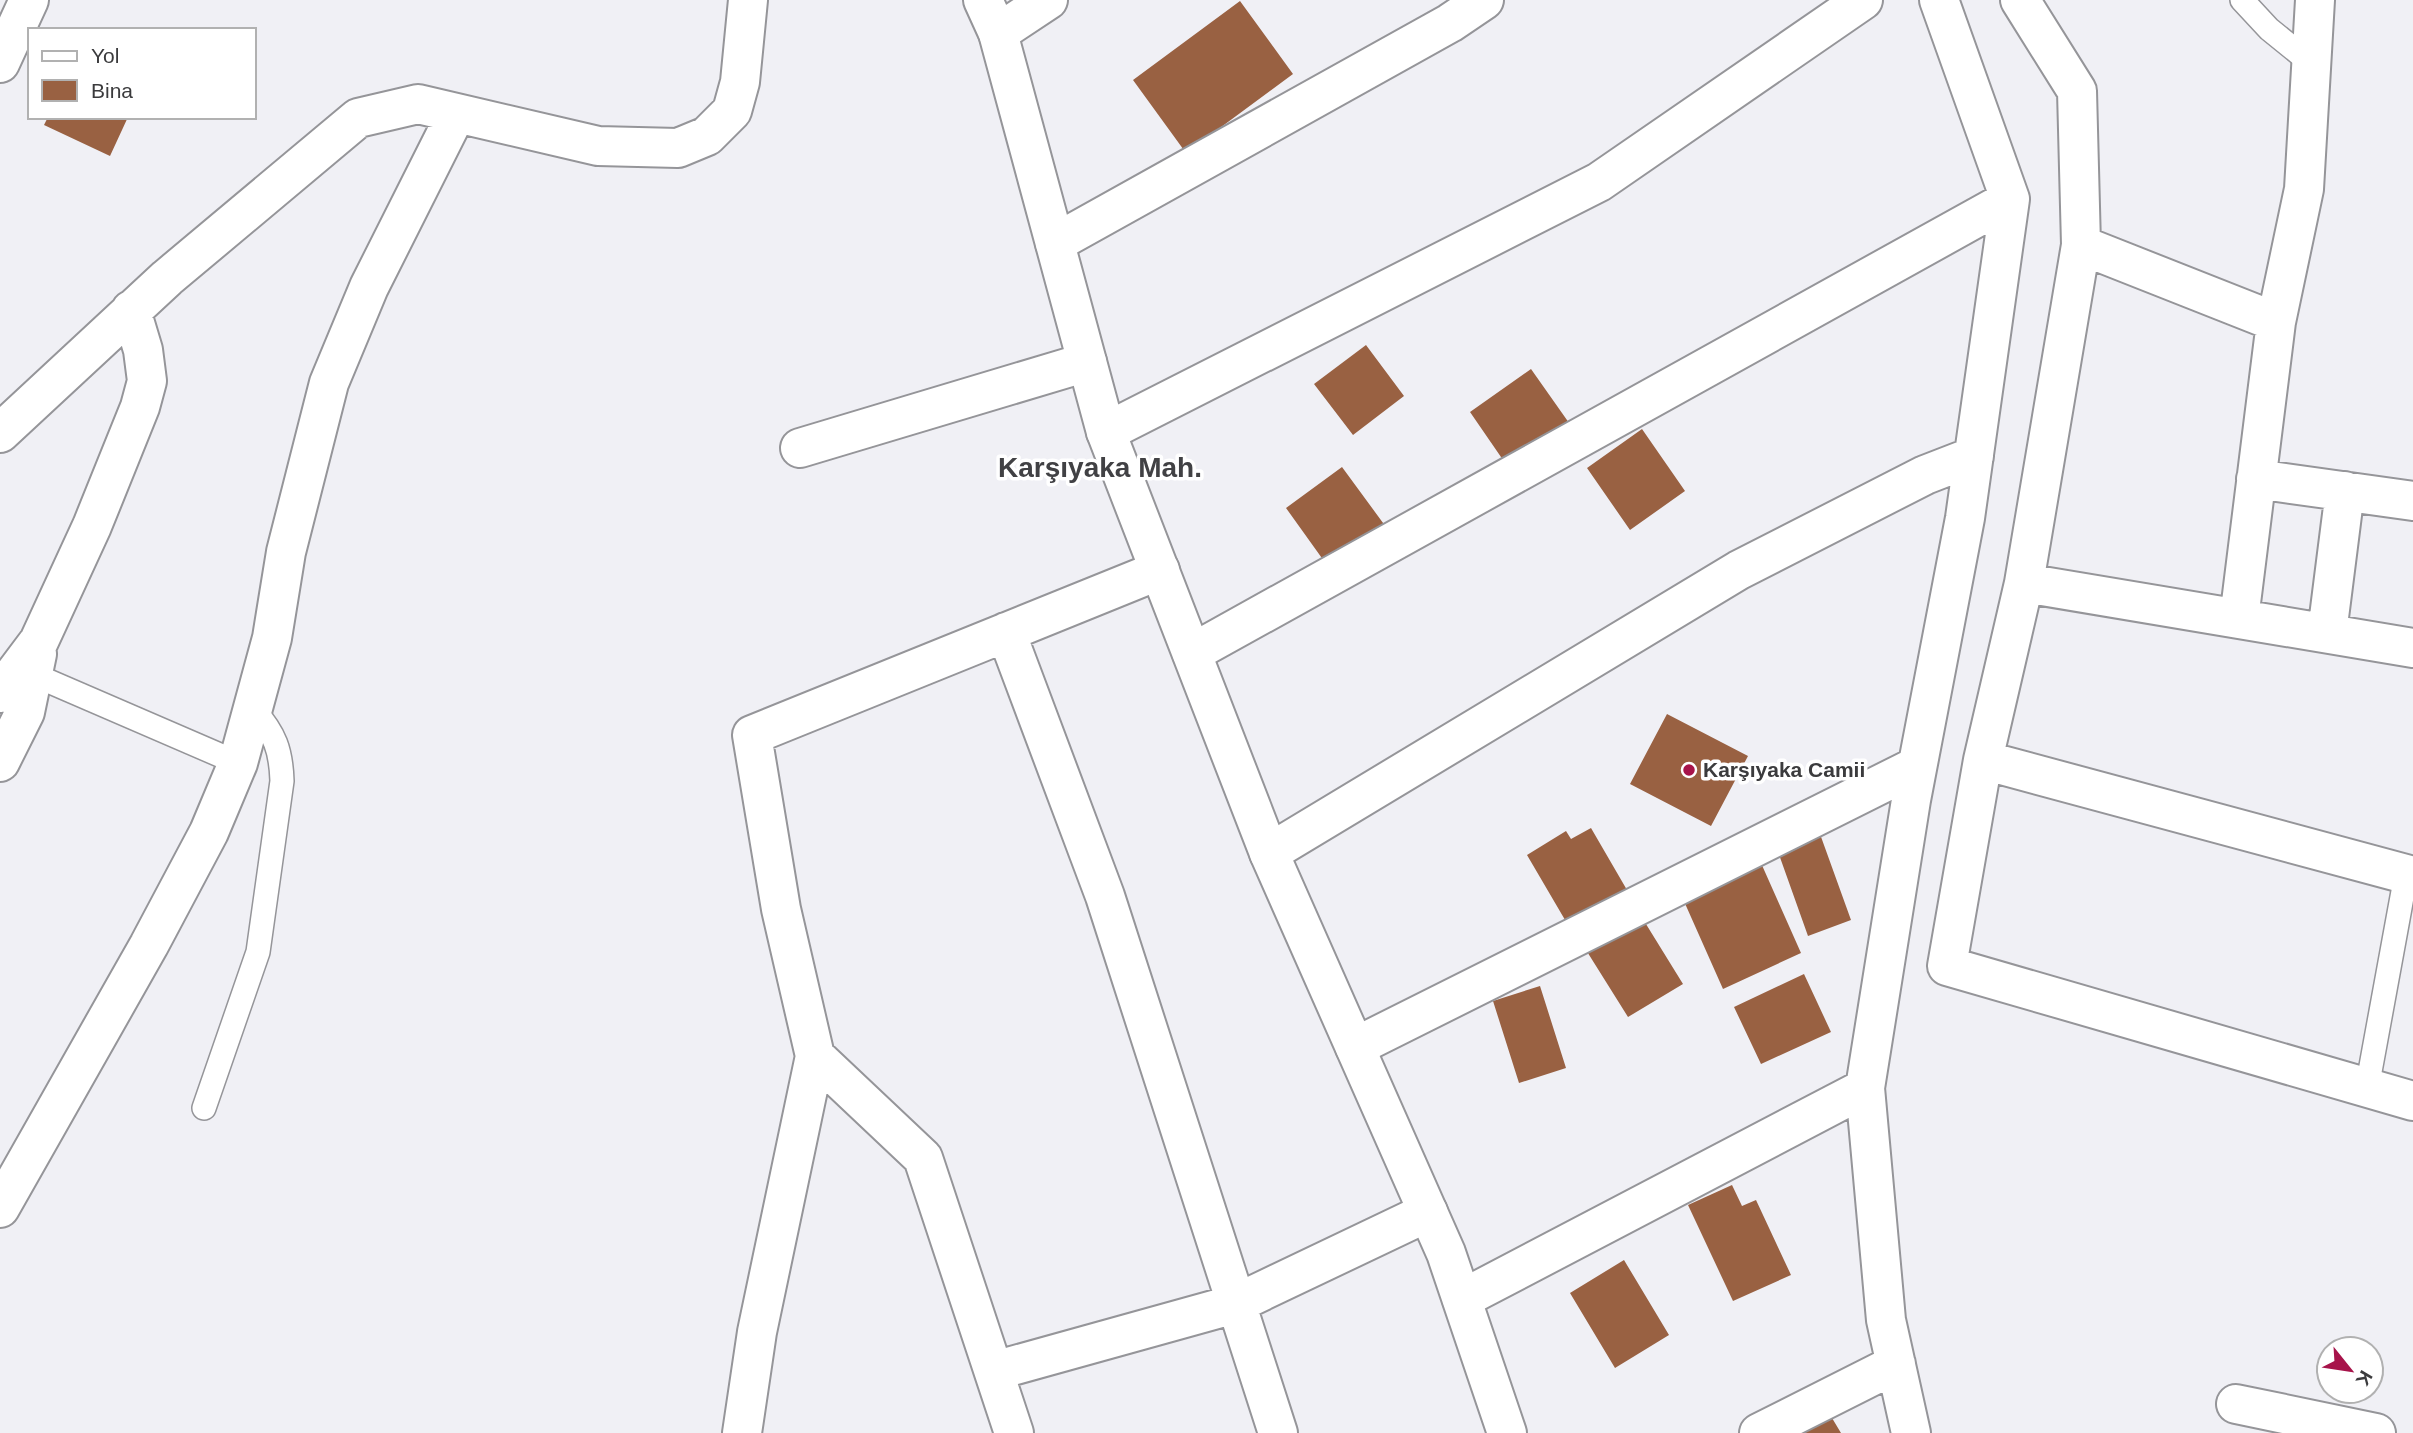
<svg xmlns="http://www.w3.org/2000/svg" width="2413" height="1433" viewBox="0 0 2413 1433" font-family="Helvetica,sans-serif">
  <rect width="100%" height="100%" fill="#f0f0f5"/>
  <path fill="#996142" d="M1240,1L1293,74L1186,153L1133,80Z
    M48,117H128L110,156L44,125Z
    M1366,345L1404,396L1353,435L1314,384Z
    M1531,369L1574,430L1512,473L1470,412Z
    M1642,429L1685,491L1630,530L1587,468Z
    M1342,467L1386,527L1329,568L1286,508Z
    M1667,714L1748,756L1711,826L1630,784Z
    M1591,828L1627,890L1568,925L1527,855L1566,831L1571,839Z
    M1820,834L1851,920L1808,936L1777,849Z
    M1761,863L1801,953L1723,989L1683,899Z
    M1641,916L1683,984L1628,1017L1586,950Z
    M1804,974L1831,1032L1761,1064L1734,1007Z
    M1540,986L1566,1068L1519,1083L1493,1001Z
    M1732,1185L1742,1206L1756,1200L1791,1275L1733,1301L1688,1205Z
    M1624,1260L1669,1335L1615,1368L1570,1293Z
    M1826,1408L1841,1433H1785Z"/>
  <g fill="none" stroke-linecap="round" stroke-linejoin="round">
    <defs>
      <path id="service" d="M2242,0L2269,29L2311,63
        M32,674L238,763
        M2367,1088L2406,875
        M204,1108L258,952L282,781C281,750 275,734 254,710"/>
      <path id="minor" d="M2020,0L2077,91L2081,245L2024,583L1983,760L2413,876
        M998,33L1048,0
        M1055,243L1450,23L1484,0
        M2081,245L2276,322
        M1106,432L1599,182L1863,0
        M0,433L167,278L358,118L418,104L598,146L678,148L707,136L732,111L740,82L748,0
        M800,448L1087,362
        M2256,479L2413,501
        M2024,583L2413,648
        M2239,619L2276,322L2304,189L2315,0
        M1006,632L1105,896L1278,1433
        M2327,633L2345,491
        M1192,653L2010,199
        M0,693L39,641L92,526L140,407L147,381L143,350L131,310
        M1983,760L1947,966L2413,1101
        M0,762L25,712L37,654
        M1269,853L1739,570L1925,475L1974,456
        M1355,1047L1917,766
        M815,1056L923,1158L1014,1433
        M0,1208L149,945L209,832L238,763L272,638L286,552L329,383L369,287L456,114
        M1462,1299L1865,1088
        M994,1371L1235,1304L1428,1212
        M2236,1404L2376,1433
        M742,1433L757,1332L815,1056L781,909L752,735L1160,570
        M1759,1433L1896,1364
        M1911,1433L1886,1320L1865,1088L1911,800L1965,518L2010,199L1939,0"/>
      <path id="tertiary" d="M983,0L998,33L1106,432L1269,853L1446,1253L1507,1433
        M0,63L29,0"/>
    </defs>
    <use href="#service" stroke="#959599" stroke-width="26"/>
    <use href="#minor" stroke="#959599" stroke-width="42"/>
    <use href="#tertiary" stroke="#959599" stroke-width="42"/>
    <use href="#service" stroke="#fff" stroke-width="23"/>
    <use href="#minor" stroke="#fff" stroke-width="38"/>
    <use href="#tertiary" stroke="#fff" stroke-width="38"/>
  </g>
  <circle fill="#a7134a" stroke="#fff" stroke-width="2.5" cx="1689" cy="770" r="7"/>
  <g text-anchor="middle" stroke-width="7" stroke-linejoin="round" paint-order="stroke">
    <g font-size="21" font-weight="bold" fill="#3b3b3d" stroke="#fff" text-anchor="start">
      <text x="1703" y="777">Karşıyaka Camii</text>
    </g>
    <g font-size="28" font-weight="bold" fill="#414144" stroke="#fff">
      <text x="1100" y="477">Karşıyaka Mah.</text>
    </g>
  </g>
  <rect x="28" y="28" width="228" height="91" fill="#ffffff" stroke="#b1b1b1" stroke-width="2"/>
  <rect x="42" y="51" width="35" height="10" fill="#ffffff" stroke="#b1b1b1" stroke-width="2"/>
  <text x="91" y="63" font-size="21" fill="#3b3b3d">Yol</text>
  <rect x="42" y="80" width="35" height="21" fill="#996142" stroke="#b1b1b1" stroke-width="2"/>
  <text x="91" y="98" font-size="21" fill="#3b3b3d">Bina</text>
  <g transform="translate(2350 1370) rotate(120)"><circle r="33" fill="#ffffff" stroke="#b1b1b1" stroke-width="2"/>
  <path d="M0-5L12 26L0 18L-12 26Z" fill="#a7134a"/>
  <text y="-10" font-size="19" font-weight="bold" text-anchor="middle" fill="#3b3b3d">K</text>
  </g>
</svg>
